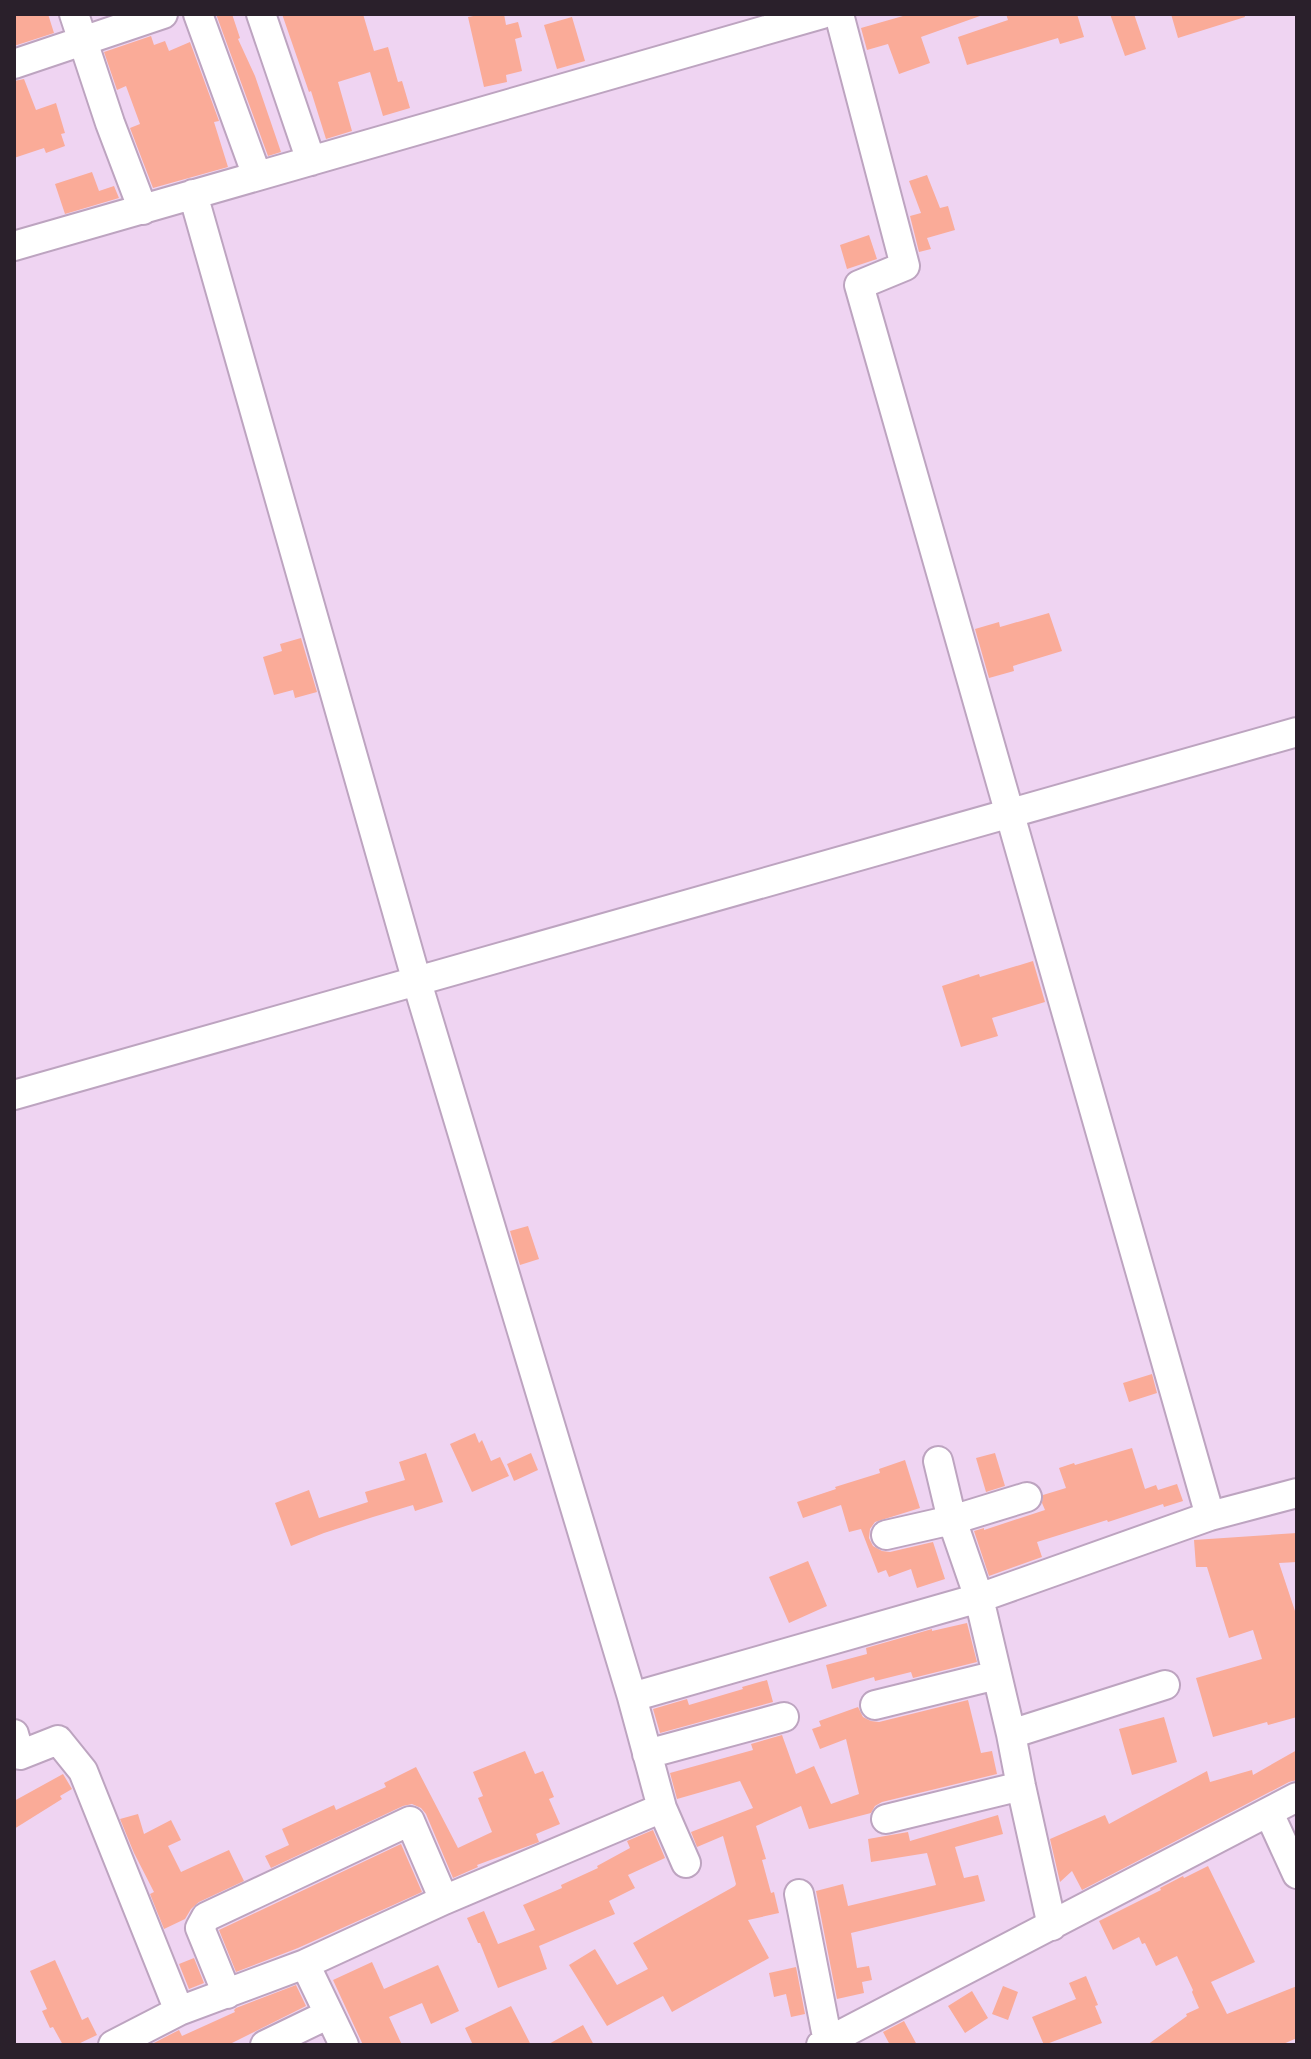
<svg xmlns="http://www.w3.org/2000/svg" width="1311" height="2059" viewBox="0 0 1311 2059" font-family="'Source Sans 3',sans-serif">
  <rect width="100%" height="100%" fill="#efd4f2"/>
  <path fill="#faab98" d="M14,14H48L54,33L14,46Z
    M216,14H232L240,38L238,39L255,76L281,152L268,156Z
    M282,14H363L374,51L388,47L398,82L402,81L410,108L383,116L370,72L338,82L352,131L326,139L311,91L309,92Z
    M484,14H504L506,25L518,22L522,37L515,39L522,71L506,75L507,82L484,87L468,17Z
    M910,14H979L980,16L921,37L930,63L899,74L888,44L867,50L861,28Z
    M1006,14H1077L1084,37L1060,44L1058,38L967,65L958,37L1008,20Z
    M1110,14H1134L1146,49L1125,56Z
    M1171,14H1244L1245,17L1178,38Z
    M572,17L585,61L557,69L544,25Z
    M151,36L154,45L165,41L169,51L190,42L219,121L214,122L228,167L153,188L130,128L140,124L126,86L117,90L104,52Z
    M24,79L36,110L56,103L65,133L61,134L65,146L46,153L44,148L14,158V81Z
    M92,172L99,191L114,186L119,198L65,214L55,184Z
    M927,175L940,208L948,206L955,230L927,238L931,249L919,252L910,216L921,213L909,181Z
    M869,235L877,259L847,269L840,245Z
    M1049,613L1062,651L1013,666L1014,671L989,678L975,629L999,622L1000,627Z
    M301,638L317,692L295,698L293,690L274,695L263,657L282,651L280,644Z
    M1033,961L1045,1002L992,1018L998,1036L961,1047L942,986L979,974L980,977Z
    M528,1226L539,1259L520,1265L510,1231Z
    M1152,1374L1157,1393L1129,1402L1123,1383Z
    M475,1433L479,1443L482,1440L491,1461L500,1457L509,1476L472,1492L450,1444Z
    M1132,1448L1145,1489L1156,1485L1158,1490L1177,1484L1183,1501L1164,1507L1163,1504L1108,1522L1107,1520L1037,1542L1042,1557L989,1576L974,1531L984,1528V1530L1045,1510L1042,1503L1043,1495L1066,1488L1059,1468L1074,1463L1075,1465Z
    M426,1453L443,1502L415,1511L413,1505L373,1517L324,1533L291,1546L275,1503L309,1490L319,1518L368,1502L365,1492L405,1480L399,1462Z
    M531,1453L538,1470L514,1481L507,1464Z
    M995,1453L1005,1486L986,1492L976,1458Z
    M905,1460L920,1508L875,1522L870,1529L869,1538L873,1546L882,1551L890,1552L933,1542L945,1579L917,1588L911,1569L889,1577L886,1570L878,1573L861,1529L849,1532L841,1505L803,1518L797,1502L836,1489L835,1487L880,1473L879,1469Z
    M1297,1533V1562L1279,1563L1297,1617V1717L1268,1725L1267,1722L1213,1737L1196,1678L1262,1659L1253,1630L1229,1638L1207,1567H1196L1194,1540Z
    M808,1561L827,1606L789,1623L769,1577Z
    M967,1623L977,1662L913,1678L911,1672L875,1681L874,1677L832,1689L826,1665L867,1654L866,1648L932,1629V1631Z
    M767,1680L773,1702L660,1733L653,1709L687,1699L689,1705L743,1689L742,1687Z
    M968,1700L981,1753L992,1751L997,1774L882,1802L875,1806L871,1813L809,1829L801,1806L756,1826L766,1859L762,1860L771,1893L774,1892L779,1913L748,1920L769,1958L672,2012L663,1996L607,2026L569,1965L595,1949L617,1985L648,1969L633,1943L735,1886L736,1884L723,1836L697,1847L691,1832L753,1808L740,1781L677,1799L670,1773L753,1750L751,1744L782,1735L796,1774L814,1766L831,1804L859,1794L846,1739L820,1749L812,1729L821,1726L819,1721L858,1707L863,1717L871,1721L879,1722Z
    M1164,1717L1177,1762L1132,1775L1119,1729Z
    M1297,1750V1780L1289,1782L1082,1890L1072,1871L1060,1882L1050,1839L1105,1815L1109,1824L1207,1771L1210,1782L1252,1770L1253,1775Z
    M525,1751L535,1774L543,1771L554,1797L549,1799L560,1824L536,1834L539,1842L477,1865L478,1867L453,1878L426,1814L421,1808L412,1804L403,1806L271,1868L265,1856L289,1845L282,1829L334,1805L336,1810L386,1787L384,1783L416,1767L458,1848L492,1832L478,1798L483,1796L473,1772Z
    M63,1774L72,1789L60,1796L62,1799L14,1829V1801Z
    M138,1814L144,1834L171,1820L181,1840L168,1846L181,1872L229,1850L244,1881L199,1902L191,1909L185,1919L164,1929L150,1894L154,1892L134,1853L120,1819Z
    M998,1815L1003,1834L955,1847L964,1878L978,1875L985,1901L851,1933L857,1968L869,1966L872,1980L862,1982L864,1993L837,1999L816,1891L843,1884L848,1906L936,1885L927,1853L871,1862L868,1839L908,1832L910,1841Z
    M653,1830L665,1858L628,1875L635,1888L609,1901L615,1914L539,1946L547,1969L498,1988L480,1943H478L467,1918L484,1911L498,1944L535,1930L523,1905L562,1888L561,1885L598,1868L597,1866L630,1848L627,1841Z
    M401,1844L422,1892L298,1948L236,1972L219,1930Z
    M1208,1866L1255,1962L1211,1982L1227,2014L1297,1986V2038L1281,2045H1147L1187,2016L1186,2014L1199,2008L1192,1992L1193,1990L1177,1956L1156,1966L1145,1943L1142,1944L1139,1937L1113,1950L1099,1921L1161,1890L1160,1888L1183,1876L1184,1878Z
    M194,1958L204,1983L189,1989L179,1964Z
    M55,1960L82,2020L88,2017L97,2035L76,2045H63L53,2027L50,2028L42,2011L47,2009L30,1971Z
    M372,1962L384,1989L438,1965L459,2011L431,2024L422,2003L389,2017L402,2045H363L333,1980Z
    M796,1967L805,2014L791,2017L786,1994L774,1997L769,1973Z
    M1086,1976L1098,2005L1095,2006L1102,2023L1044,2045L1032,2017L1076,1999L1069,1983Z
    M296,1985L306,2006L228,2045H150L179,2030L182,2036L235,2012L234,2010L236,2008Z
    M1003,1986L1018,1992L1008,2020L992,2014Z
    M972,1991L988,2018L965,2033L948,2006Z
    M511,2006L531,2045H473L465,2028Z
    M904,2021L917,2045H890L883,2032Z
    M583,2025L594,2045H547Z"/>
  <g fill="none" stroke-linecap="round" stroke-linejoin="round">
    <defs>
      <path id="minor" d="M74,14L110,123L143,210
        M198,14L257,176
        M261,14L311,161
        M839,14L905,266L859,285L1210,1516
        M14,64L163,14
        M14,246L822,14
        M14,1095L1297,732
        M938,1461L952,1520L979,1598L1011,1734L1021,1786L1052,1926
        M886,1535L952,1520L1027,1497
        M632,1697L979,1598L1210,1516L1297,1493
        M875,1705L997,1675
        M14,1734L20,1755L58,1740L83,1771L179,2011
        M1011,1734L1165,1685
        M647,1754L784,1717
        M662,1808L686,1863
        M1269,1813L1297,1874
        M886,1819L1021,1786
        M799,1894L828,2042
        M305,1964L344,2045
        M227,1994L200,1928L206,1917L410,1821L444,1900
        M113,2045L179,2011L305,1964L444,1900L662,1808L632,1697L417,982L193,194
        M265,2045L329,2014
        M821,2045L1297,1797"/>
    </defs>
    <use href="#minor" stroke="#bda4c0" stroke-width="32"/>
    <use href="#minor" stroke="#fff" stroke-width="28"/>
  </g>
  <rect width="1311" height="2059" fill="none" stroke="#2a202b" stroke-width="32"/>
</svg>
